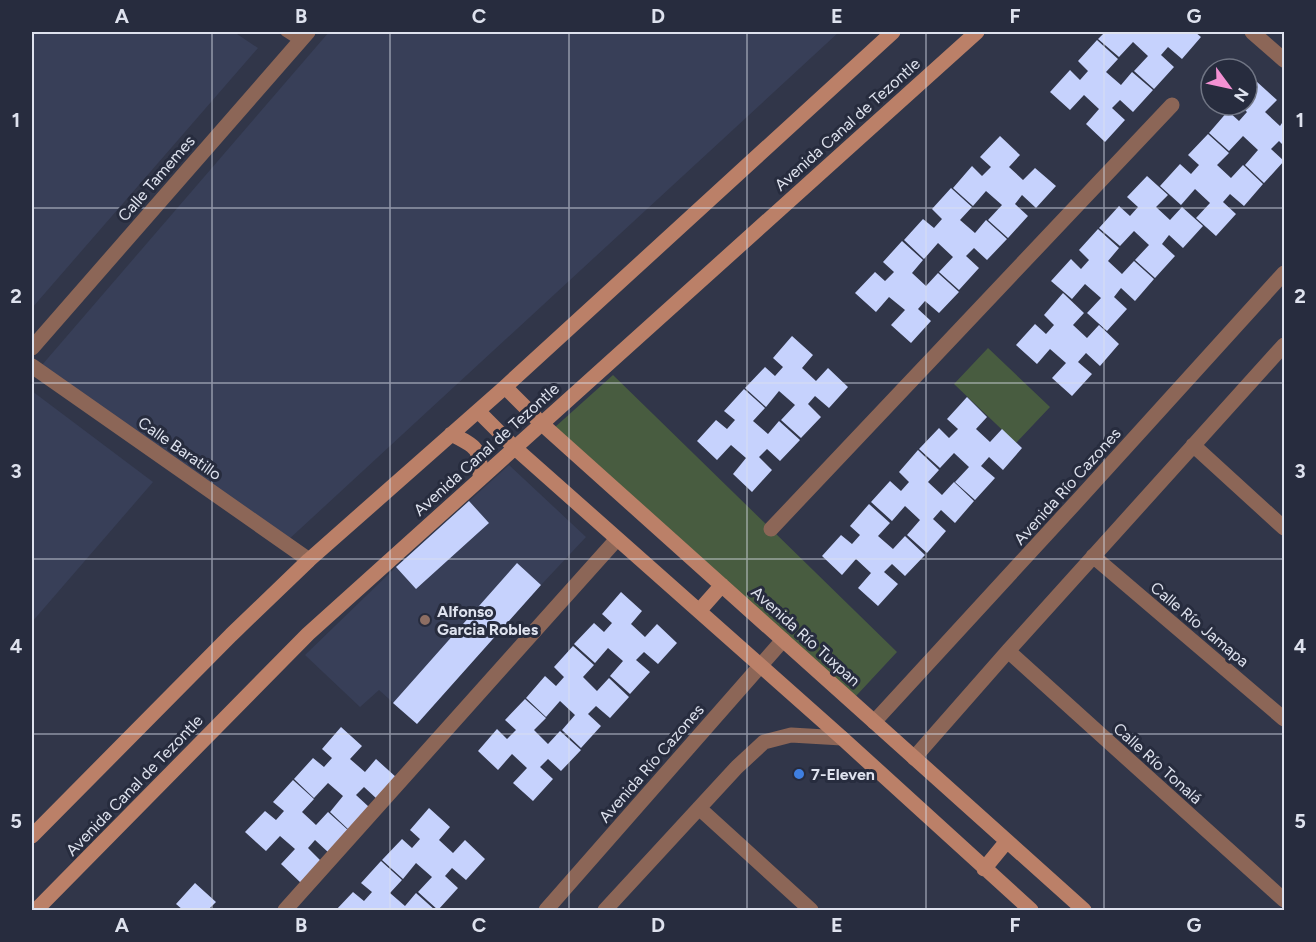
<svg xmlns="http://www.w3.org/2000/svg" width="1316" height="942" viewBox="0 0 1316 942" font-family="Figtree,sans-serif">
  <rect width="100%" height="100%" fill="#313649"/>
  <path fill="#383f58" d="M32,32H234L258,48L32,308Z
    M329,32H839L287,541L42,365Z
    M32,391L153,482L32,622Z
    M509,465L586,537L541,585L417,724L379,690L360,707L305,655L396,567Z"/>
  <path fill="#485c40" d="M988,348L1050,407L1016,443L954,384Z
    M613,375L897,652L856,696L554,428Z"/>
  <path fill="#c6d2fd" d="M1105,32H1195L1201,37L1182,59L1168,47L1161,55L1174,67L1154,89L1134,71L1148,56L1133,42L1119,57L1098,39Z
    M1097,40L1118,59L1106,72L1121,85L1132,72L1153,90L1133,112L1120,100L1112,108L1125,120L1105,142L1086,124L1099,109L1084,95L1070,110L1050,92L1070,70L1080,80L1088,71L1078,61Z
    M1256,81L1277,100L1265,112L1280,126L1284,120V146L1279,141L1271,149L1284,161L1264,183L1245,165L1258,150L1243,136L1229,151L1209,133L1228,111L1239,121L1247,112L1240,105H1247V91Z
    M1208,134L1229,153L1217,165L1231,178L1243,165L1263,184L1244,206L1230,194L1223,202L1236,214L1216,236L1196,218L1210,203L1195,189L1181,205L1160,186L1180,164L1191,174L1199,165L1188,155Z
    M1000,136L1020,155L1009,167L1023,180L1035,168L1056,186L1036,208L1022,195L1015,204L1028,216L1008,238L988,220L1002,205L986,191L973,206L953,188L972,166L982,176L991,167L980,157Z
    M1147,176L1168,195L1156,207L1170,220L1182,207L1203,226L1183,248L1169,235L1162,244L1175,256L1155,278L1135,260L1149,245L1134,231L1120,246L1099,228L1119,206L1130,216L1138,207L1127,197Z
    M951,188L972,207L960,220L975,233L986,220L1007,239L987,260L974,248L966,256L979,268L959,290L939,272L953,257L938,243L924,259L904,240L923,219L934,228L942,219L932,209Z
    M1098,229L1119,248L1108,261L1122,274L1134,261L1154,279L1135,301L1121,288L1114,297L1127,309L1107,331L1087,313L1101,298L1085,284L1072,299L1051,281L1071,259L1081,269L1089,260L1079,250Z
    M902,241L923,260L912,273L926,286L938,273L959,292L939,313L925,301L918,309L931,321L911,343L891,325L905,310L889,297L876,312L855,293L875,272L885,281L894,272L883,262Z
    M1063,293L1084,313L1073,325L1087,338L1099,325L1119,344L1100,366L1086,353L1078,362L1092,374L1072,396L1052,378L1066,363L1050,349L1037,364L1016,345L1035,324L1046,334L1054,325L1044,315Z
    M792,336L813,355L802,368L816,381L828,368L848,387L829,408L815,396L808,404L821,417L801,438L781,420L795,405L779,391L766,407L745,388L765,367L775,376L783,367L773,358Z
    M744,389L765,408L753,421L768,434L779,421L800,440L780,461L767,449L759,457L772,470L752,492L733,474L746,458L731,445L717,460L697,441L716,420L727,429L735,420L724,411Z
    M967,397L987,417L976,429L990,442L1002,429L1022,448L1003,470L989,457L981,466L995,478L975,500L955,482L969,467L954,453L940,468L919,449L939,428L949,438L958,429L947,419Z
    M918,450L939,470L928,482L942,495L954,482L974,501L955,523L941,510L933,519L946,531L927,553L907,535L920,520L905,506L892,521L871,502L890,481L901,491L909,482L899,472Z
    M469,501L489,523L416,589L396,567Z
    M869,504L890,523L878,536L893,549L905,536L925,555L905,576L892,564L884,572L898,584L878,606L858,588L871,573L856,559L842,575L822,556L841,535L852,544L860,535L850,526Z
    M517,563L541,585L417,724L393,703Z
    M621,592L642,611L631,624L645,637L657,624L677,643L658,664L644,652L636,660L650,672L630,694L610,676L623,661L608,648L595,663L574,644L594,623L604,632L612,623L602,614Z
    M573,646L594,665L583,677L597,691L609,678L629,697L610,718L596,706L588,714L601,726L581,748L562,730L575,715L560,701L546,717L526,698L545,676L556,686L564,677L554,667Z
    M525,699L546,718L534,730L548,744L560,731L581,750L561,771L548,759L540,767L553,779L533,801L513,783L527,768L512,754L498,770L478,751L497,729L507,739L516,730L505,720Z
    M341,727L362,746L350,759L365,772L376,759L397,778L377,799L364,787L356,795L369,807L349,830L330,812L343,796L328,783L314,798L294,779L313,758L324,767L332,758L322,749Z
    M293,780L314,799L302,812L316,825L328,812L349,831L329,853L315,840L308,848L321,861L301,883L281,864L295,849L280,836L266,851L245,832L265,811L276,820L284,811L273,802Z
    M429,808L450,827L439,840L453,853L465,840L485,859L466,880L452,868L445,876L458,888L438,910L418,892L432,877L416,863L403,879L382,860L402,839L412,848L420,839L410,830Z
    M381,861L402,880L390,893L405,906L416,893L435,910H336L353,892L364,901L372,892L361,883Z
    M195,883L216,902L208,910H183L176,904Z"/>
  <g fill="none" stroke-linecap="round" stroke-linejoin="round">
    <path stroke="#8c6657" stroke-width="9" d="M285,32L299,41"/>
    <path stroke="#8c6657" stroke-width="15" d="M1252,32L1284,60
      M32,348L308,32
      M32,366L309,560
      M1193,445L1284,528
      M771,529L1172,105
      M1093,556L1284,719
      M1008,651L1284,900
      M874,722L1079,499L1284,273
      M914,758L1008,651L1284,345
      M699,808L811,910
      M285,910L617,539
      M546,910L783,640
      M605,910L737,767L764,742L791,735L842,738"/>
    <path stroke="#bb8068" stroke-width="15" d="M505,387L542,424L1084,910
      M478,411L515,448L842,738L1031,910
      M451,434C478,447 481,449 480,479
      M699,611L722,585
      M32,836L231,635L309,560L505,387L893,32
      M984,869L1007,841
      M36,910L308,634L977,32"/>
  </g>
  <path fill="none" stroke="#dee2ee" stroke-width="1.5" stroke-opacity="0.55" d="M212,32V910M390,32V910M569,32V910M747,32V910M926,32V910M1104,32V910M32,208H1284M32,383H1284M32,559H1284M32,734H1284"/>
  <circle fill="#8d6e63" stroke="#272c3e" stroke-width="2" cx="425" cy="620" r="6"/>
  <circle fill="#3f7fe0" stroke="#272c3e" stroke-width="2" cx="799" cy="774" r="6"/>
  <g text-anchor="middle" stroke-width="6" stroke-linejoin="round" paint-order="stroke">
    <g font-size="16" fill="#dee2ee" stroke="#272c3e">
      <text transform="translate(847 124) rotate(-42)" y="6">Avenida Canal de Tezontle</text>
      <text transform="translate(156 178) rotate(-49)" y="6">Calle Tamemes</text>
      <text transform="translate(180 448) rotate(35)" y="6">Calle Baratillo</text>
      <text transform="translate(486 449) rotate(-42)" y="6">Avenida Canal de Tezontle</text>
      <text transform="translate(1067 486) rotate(-48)" y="6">Avenida Río Cazones</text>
      <text transform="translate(1200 624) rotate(40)" y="6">Calle Río Jamapa</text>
      <text transform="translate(806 636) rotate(42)" y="6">Avenida Río Tuxpan</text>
      <text transform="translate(651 763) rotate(-49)" y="6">Avenida Río Cazones</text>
      <text transform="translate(1158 763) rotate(42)" y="6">Calle Río Tonalá</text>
      <text transform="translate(134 785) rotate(-46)" y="6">Avenida Canal de Tezontle</text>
    </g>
    <g font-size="16" font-weight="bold" fill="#dee2ee" stroke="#272c3e" text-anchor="start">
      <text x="437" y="617">Alfonso<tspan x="437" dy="18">Garcia Robles</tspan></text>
      <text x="811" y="780">7-Eleven</text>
    </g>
  </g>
  <rect width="1316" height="942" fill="none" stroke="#272c3e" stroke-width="66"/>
  <g transform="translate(1229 87) rotate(123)"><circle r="28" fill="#272c3e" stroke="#707584" stroke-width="1.5"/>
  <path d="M0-4.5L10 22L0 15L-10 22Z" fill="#f491d3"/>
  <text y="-9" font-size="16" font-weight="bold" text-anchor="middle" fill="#dee2ee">N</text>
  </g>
  <rect x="33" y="33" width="1250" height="876" fill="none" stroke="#dee2ee" stroke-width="2"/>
  <g font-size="20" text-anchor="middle" font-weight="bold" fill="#dee2ee">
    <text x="122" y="23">A</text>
    <text x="301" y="23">B</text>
    <text x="479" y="23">C</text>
    <text x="658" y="23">D</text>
    <text x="837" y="23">E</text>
    <text x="1015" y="23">F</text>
    <text x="1194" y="23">G</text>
    <text x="16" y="127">1</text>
    <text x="1300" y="127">1</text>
    <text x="16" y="303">2</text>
    <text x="1300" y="303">2</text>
    <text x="16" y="478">3</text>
    <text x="1300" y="478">3</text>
    <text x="16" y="653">4</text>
    <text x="1300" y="653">4</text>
    <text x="16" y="828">5</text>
    <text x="1300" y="828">5</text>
    <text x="122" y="932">A</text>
    <text x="301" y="932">B</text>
    <text x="479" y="932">C</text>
    <text x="658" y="932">D</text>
    <text x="837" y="932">E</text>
    <text x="1015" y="932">F</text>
    <text x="1194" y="932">G</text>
  </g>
</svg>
